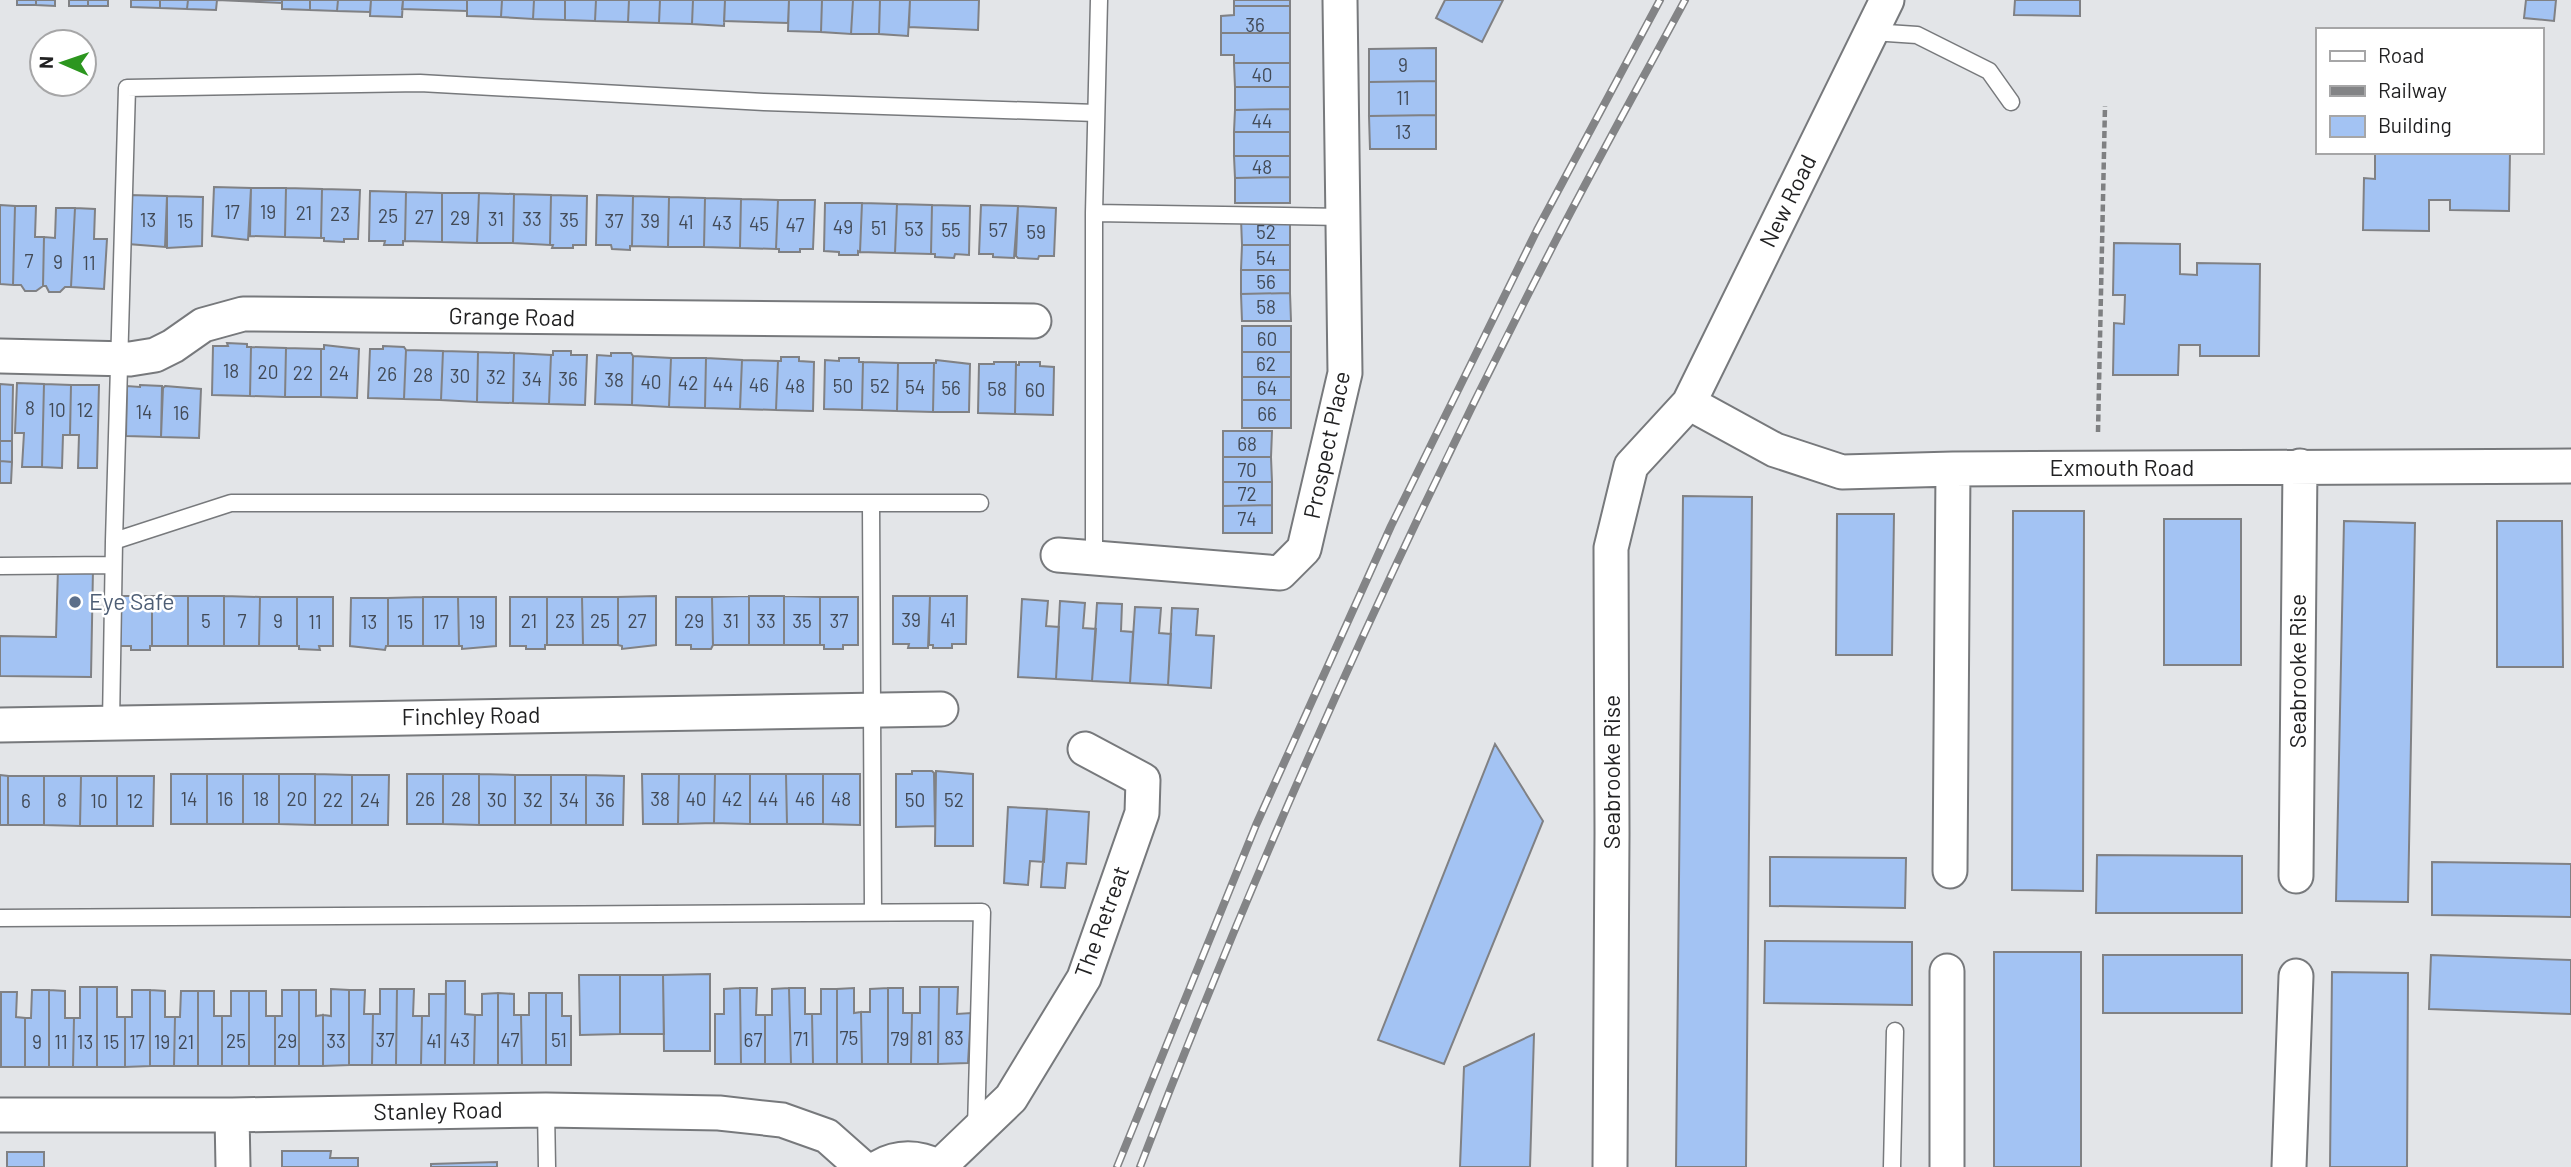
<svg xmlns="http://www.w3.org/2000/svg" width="2571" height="1167" viewBox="0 0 2571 1167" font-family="Barlow,sans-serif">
  <rect width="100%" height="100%" fill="#e3e5e8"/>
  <path fill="#a3c3f3" stroke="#808184" stroke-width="2" d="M17,0H36V5H17Z
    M36,0H55V6L36,5Z
    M69,0H88V6H69Z
    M88,0H108V6H88Z
    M131,0H160V8L131,7Z
    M160,0H188L187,9L160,8Z
    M188,0H217L216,10L187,9Z
    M217,0H282V3Z
    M282,0H310V10L282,9Z
    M310,0H338L337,11L310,10Z
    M338,0H371L370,12L337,11Z
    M371,0H403L402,17L370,16Z
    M403,0H467V11L402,9Z
    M467,0H502L501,17L467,16Z
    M502,0H534L533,19L501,17Z
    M534,0H565V20L533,19Z
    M565,0H596L595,21L565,20Z
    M596,0H629L628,22L595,21Z
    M629,0H660L659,23L628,22Z
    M660,0H693L692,24L659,23Z
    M693,0H725L724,26L692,24Z
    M725,0H789L788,23L724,21Z
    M789,0H822L821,32L788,31Z
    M822,0H853L851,34L821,32Z
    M853,0H880L879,34H851Z
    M880,0H910L908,36L879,34Z
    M910,0H979L978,30L909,27Z
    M1234,0H1290V6H1234Z
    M1445,0H1503L1482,42L1436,18Z
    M2015,0H2080V16L2014,15Z
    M2526,0H2556L2554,21L2524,18Z
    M1234,6H1290V33H1221V16L1234,15Z
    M1221,33H1290V63H1234V55H1221Z
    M1436,48V81L1369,82V49Z
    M1234,63H1290V87H1235Z
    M1436,81V115L1369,116V82Z
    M1235,87H1290V109L1235,110Z
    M1290,109V132H1234L1235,110Z
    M1436,115V149H1370L1369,116Z
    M1234,132H1290V156H1234Z
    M2375,152H2510L2509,211L2450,210V200H2429V231L2363,230L2364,178L2375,179Z
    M1234,156H1290V177L1235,178Z
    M1290,177V203H1235V178Z
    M214,187L251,188L248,240L212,236Z
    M251,188H286L285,237L250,236Z
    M286,188L322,189L321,238L285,237Z
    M322,189L360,190L358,239H344V242L324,241V238H321Z
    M370,191L406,192L405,241H403V245H384L385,241H369Z
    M406,192L442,193V242L405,241Z
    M442,193H479L477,243L442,242Z
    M479,193L514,194L513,243H477Z
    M514,194L551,195L550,245L513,243Z
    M129,195L167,196L165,247L128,244Z
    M551,195L587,196L586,245H573V248H552L553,245H550Z
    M597,195L633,196L632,246H630V250L612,249L611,245H596Z
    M167,196L203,197L202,246L167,248Z
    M633,196L669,197L668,247L632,246Z
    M669,197L705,198L704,247H668Z
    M705,198L741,199L740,248L704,247Z
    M741,199L778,200L776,249L740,248Z
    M778,200H815L813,249H800V252H779V249H776Z
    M825,203H862L860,252L858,251V255H839V252L824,251Z
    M862,203L897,204L895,253L860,252Z
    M897,204L932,205L931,254L895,253Z
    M0,205L15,206L13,285L0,284Z
    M932,205L970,206L969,255L955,254L954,258L935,257V254H931Z
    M981,205L1018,206L1014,258L993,257V254H979Z
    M15,206H36L35,237H44L43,286L36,291H25L21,285H13Z
    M1018,206L1056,208L1054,256H1039L1038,259L1018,258L1016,256Z
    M56,208H75L71,287H65L60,292H49L46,286H43L44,237L55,238Z
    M75,208L95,209L94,239H107L104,289L71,287Z
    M1241,219H1290V245H1242Z
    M2114,243L2180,244V274L2197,275V263L2260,264L2259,356H2200V345H2179L2178,375H2113L2114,323L2124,324L2125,295H2113Z
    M1242,245H1290V270H1241Z
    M1241,270H1290V293L1241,294Z
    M1290,293L1291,321H1242L1241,294Z
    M1242,326H1291V352H1242Z
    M227,343L247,344V347H251L250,396L212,395L213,346H228Z
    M324,345L359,349L357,398L321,397V349H324Z
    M383,346L404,347L406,350L404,399L368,398L370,349H383Z
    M251,347L286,348L285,397L250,396Z
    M286,348L321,349V397H285Z
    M406,350L443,351L441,400L404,399Z
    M443,351L478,352L477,402L441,400Z
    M553,351H571V355H587L585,405L549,404L551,355H553Z
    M478,352L514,353L513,403L477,402Z
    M1242,352H1291V377H1242Z
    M514,353L551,355L549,404L513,403Z
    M611,353H631L633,356L632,405L595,404L597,355L611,356Z
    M633,356L671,358L669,407L632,405Z
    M781,357H799V361L814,362L813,411L776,410L778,361H781Z
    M671,358H706L705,408L669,407Z
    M706,358L742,360L740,409L705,408Z
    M839,358H859V362H863L862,410L824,409L825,360L839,361Z
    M742,360L778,361L776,410L740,409Z
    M936,360L970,364L969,412H933L934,363H936Z
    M863,362L898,363L897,411L862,410Z
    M994,362H1016L1015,414L978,413L979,364H994Z
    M1019,362H1040V366L1054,367L1053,415L1015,414L1016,365H1019Z
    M898,363H934L933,412L897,411Z
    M1242,377H1291V400H1242Z
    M17,383L44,384L42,467H22L24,433H15Z
    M0,384L13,385L12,441H0Z
    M44,384L71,385L70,435H63L62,468L42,467Z
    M71,385H99L97,468H78L79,435H70Z
    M140,385L162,386L161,437L126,436L127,386L140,387Z
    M165,386L201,389L199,438L161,437L163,388Z
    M1242,400H1291V428H1242Z
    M1223,431H1272L1271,457H1223Z
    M0,441H12V462L0,461Z
    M1223,457H1271L1272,482H1223Z
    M0,461L12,462L11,483H0Z
    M1223,482H1272V505L1223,506Z
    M1683,496L1752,497L1746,1167H1676Z
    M1272,505V533H1223V506Z
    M2013,511H2084L2083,891L2012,890Z
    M1837,514H1894L1892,655H1836Z
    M2164,519H2241V665H2164Z
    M2344,521L2415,523L2408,902L2336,901Z
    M2497,521H2562L2563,667H2497Z
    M58,568L93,569L91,677L0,676V636L56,637Z
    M116,596H152V646H150V650H131V646H115Z
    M152,596H188V646H152Z
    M188,596H224V646H188Z
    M224,596L260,597L259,646H224Z
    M656,596V645L622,649V646L618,645V597Z
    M749,596H784V645H749Z
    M749,596V645H713L712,597Z
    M784,596L820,597V645H784Z
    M893,596H930L928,648H908L909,644H893Z
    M930,596H967L966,644H952V648H933V645H929Z
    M260,597H297V646H259Z
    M297,597H333V646H319L320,650L299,649V646H297Z
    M423,597V646H388V598Z
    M423,597H458L459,646H423Z
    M458,597H496V646L462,649V646H459Z
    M510,597H547V645H545V649H526V646H510Z
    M547,597H582L583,645H547Z
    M582,597H618V645H583Z
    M676,597H712L713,645L711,649H691V645H676Z
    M820,597H858V645H843V649H824V645H820Z
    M351,598H388V646H386L385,650L350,646Z
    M1022,599L1048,601L1046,626L1059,627L1056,679L1018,677Z
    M1060,601L1085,603L1083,628L1096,629L1092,681L1056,679Z
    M1097,603L1122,604L1121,631L1133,632L1130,683L1092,681Z
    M1135,607L1161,608L1159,633L1171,634L1168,685L1130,683Z
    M1172,608L1198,609L1196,635L1214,636L1211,688L1168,685Z
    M1495,744L1543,821L1444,1064L1378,1040Z
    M912,771H932L934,773L935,826L896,827V774H912Z
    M936,771L973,774V846H935Z
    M171,774H207V824H171Z
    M207,774H243V824H207Z
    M243,774H279V824H243Z
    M279,774H315V825L279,824Z
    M315,774L352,775V825H315Z
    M407,774H443V824H407Z
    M443,774H479V825L443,824Z
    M479,774L515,775V825H479Z
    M642,774H679L678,824H643Z
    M679,774H715L714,823L678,824Z
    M715,774H750V824L714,823Z
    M750,774H786L787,824H750Z
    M786,774H823V824H787Z
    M823,774H860V825L823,824Z
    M0,775L8,776V825H0Z
    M352,775H389L388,825H352Z
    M515,775H551V825H515Z
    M551,775H586V825H551Z
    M586,775L624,776L623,825H586Z
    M8,776H44V825H8Z
    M44,776H81L80,826L44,825Z
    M81,776H117V826H80Z
    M117,776H154L153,826H117Z
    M1008,807L1047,809L1044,862L1030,861L1028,885L1004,883Z
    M1047,809L1089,812L1086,864L1067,863L1065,888L1041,887Z
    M2097,855L2242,856V913H2096Z
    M1770,857L1906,858L1905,908L1770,906Z
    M2432,862L2571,864V917L2432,915Z
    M1765,941L1912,942V1005L1764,1003Z
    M1994,952H2081V1167H1994Z
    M2103,955H2242V1013H2103Z
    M2431,955L2571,960V1014L2429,1009Z
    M2332,972L2408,973L2407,1167H2330Z
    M710,974V1051H664L663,975Z
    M579,975H620V1034L580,1035Z
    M620,975H663L664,1034H620Z
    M446,981H465V1014L475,1015L474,1065H445Z
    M80,987H97V1067H73L74,1018H80Z
    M97,987H117V1017H125V1067H97Z
    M920,987H939L938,1064H911L912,1013H920Z
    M939,987H958L957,1014L971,1013L968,1063L938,1064Z
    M740,988H757L756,1015H765V1064H741Z
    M740,988L741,1064H715V1014H724V989Z
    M789,988H805V1014H812L813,1064H791Z
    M789,988L791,1064H765V1015H772V989Z
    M854,988V1013L861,1012L862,1064H837V989Z
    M888,988H903V1013H912L911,1064H888Z
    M888,988V1064H862L861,1012H870V989Z
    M331,989L349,990V1065L323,1066V1015L331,1016Z
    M380,989H397L396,1065H372L373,1014H380Z
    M397,989H414L413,1016H422L421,1065H396Z
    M821,989H837V1064H813L812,1014H821Z
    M32,990H49V1067H25V1018H31Z
    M49,990L65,991V1018H74L73,1067H49Z
    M132,990H150V1066L125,1067V1017H132Z
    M150,990L165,991V1017H175L174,1066H150Z
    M282,990H299V1066H275V1016H282Z
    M299,990H316V1016L323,1015V1066H299Z
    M349,990H365L364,1014H373L372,1065H349Z
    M181,991H198V1066H174L175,1017H180Z
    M198,991H214V1016H222V1066H198Z
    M231,991H249V1066H222V1016H231Z
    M249,991H266V1016H275V1066H249Z
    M0,992H1V1067H0Z
    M1,992H17L16,1017L25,1018V1067H1Z
    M498,993V1065H474L475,1015H482V994Z
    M498,993L514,994V1015H521L522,1065H498Z
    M529,993H546V1065H522L521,1015H529Z
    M546,993H562V1016H571V1065H546Z
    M429,994H446L445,1065H421L422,1016H429Z
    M1534,1034L1530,1167H1460L1464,1067Z
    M282,1151H331L330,1158H358V1167H282Z
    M7,1152H44V1167H7Z
    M497,1162V1167H431V1164Z"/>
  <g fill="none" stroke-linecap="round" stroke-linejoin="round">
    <defs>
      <path id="lane" d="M1872,32L1917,35L1989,71L2011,102
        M1094,213L1343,217
        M871,503L873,912
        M114,541L127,88L420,83L764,102L1096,113
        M1094,558V213L1099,0
        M0,566L113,565
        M111,723L114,541L231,503H980
        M0,918L982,912L976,1128
        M546,1110L547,1167
        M1892,1167L1895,1031"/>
      <path id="street" d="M0,356L130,359L155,355L173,346L203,325L243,314L1034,321
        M1689,403L1775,450L1842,472L1953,469L2571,466
        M1058,555L1280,573L1304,549L1345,373L1340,0
        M0,725L941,709
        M1950,871L1953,469
        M2296,876L2300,466
        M1947,971V1167
        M0,1115H232L546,1110L719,1113L782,1120L827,1136L862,1167
        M232,1115L233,1167
        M879,1167C900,1155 919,1157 939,1167
        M939,1167L1011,1098L1084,978L1142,813L1143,780L1085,749
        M1610,1167L1612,833L1611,548L1631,466L1689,403L1887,0
        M2289,1167L2296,976"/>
    </defs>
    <use href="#lane" stroke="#77797c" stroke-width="19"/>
    <use href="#street" stroke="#77797c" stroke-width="37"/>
    <path stroke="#7f8082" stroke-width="4.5" stroke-dasharray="7 3.5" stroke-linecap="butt" d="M2098,432L2105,106"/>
    <use href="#lane" stroke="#fff" stroke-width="16"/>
    <use href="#street" stroke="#fff" stroke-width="33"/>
    <defs>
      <path id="rail" d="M1117,1167L1256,825L1391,526L1537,230L1660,0
        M1140,1167C1261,851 1401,540 1556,240C1598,159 1642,80 1685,0"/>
    </defs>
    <use href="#rail" stroke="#838486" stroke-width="8"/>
    <use href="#rail" stroke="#fff" stroke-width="5" stroke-dasharray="16" stroke-linecap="butt"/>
  </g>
  <circle fill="#5c6f8a" stroke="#fff" stroke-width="2.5" cx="75" cy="602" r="7"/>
  <g text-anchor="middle" stroke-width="5" stroke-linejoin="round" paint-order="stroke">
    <g font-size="19" fill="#424a56">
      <text x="1255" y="32">36</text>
      <text x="1403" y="72">9</text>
      <text x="1262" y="82">40</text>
      <text x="1403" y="105">11</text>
      <text x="1262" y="128">44</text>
      <text x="1403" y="139">13</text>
      <text x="1262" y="174">48</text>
      <text x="232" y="219">17</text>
      <text x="268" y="219">19</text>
      <text x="304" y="220">21</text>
      <text x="340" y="221">23</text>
      <text x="388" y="223">25</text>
      <text x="424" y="224">27</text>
      <text x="460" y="225">29</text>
      <text x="496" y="226">31</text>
      <text x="532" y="226">33</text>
      <text x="148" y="227">13</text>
      <text x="569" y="227">35</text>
      <text x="185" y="228">15</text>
      <text x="614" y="228">37</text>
      <text x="650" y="228">39</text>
      <text x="686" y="229">41</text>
      <text x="722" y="230">43</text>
      <text x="759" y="231">45</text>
      <text x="795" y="232">47</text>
      <text x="843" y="234">49</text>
      <text x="879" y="235">51</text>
      <text x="914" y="236">53</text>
      <text x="951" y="237">55</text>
      <text x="998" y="237">57</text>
      <text x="1036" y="239">59</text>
      <text x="1266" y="239">52</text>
      <text x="1266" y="265">54</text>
      <text x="29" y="268">7</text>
      <text x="58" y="269">9</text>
      <text x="89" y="270">11</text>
      <text x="1266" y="289">56</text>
      <text x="1266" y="314">58</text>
      <text x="1267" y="346">60</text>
      <text x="1266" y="371">62</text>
      <text x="231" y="378">18</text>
      <text x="268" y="379">20</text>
      <text x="303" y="380">22</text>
      <text x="339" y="380">24</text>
      <text x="387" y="381">26</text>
      <text x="423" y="382">28</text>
      <text x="460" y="383">30</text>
      <text x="496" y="384">32</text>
      <text x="532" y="386">34</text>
      <text x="568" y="386">36</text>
      <text x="614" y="387">38</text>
      <text x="651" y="389">40</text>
      <text x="688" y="390">42</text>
      <text x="723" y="391">44</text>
      <text x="759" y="392">46</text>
      <text x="795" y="393">48</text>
      <text x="843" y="393">50</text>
      <text x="880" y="393">52</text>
      <text x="915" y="394">54</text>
      <text x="951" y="395">56</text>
      <text x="1267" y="395">64</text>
      <text x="997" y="396">58</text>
      <text x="1035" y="397">60</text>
      <text x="30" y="415">8</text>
      <text x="57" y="417">10</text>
      <text x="85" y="417">12</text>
      <text x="144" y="419">14</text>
      <text x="181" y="420">16</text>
      <text x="1267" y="421">66</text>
      <text x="1247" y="451">68</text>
      <text x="1247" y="477">70</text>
      <text x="1247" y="501">72</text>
      <text x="1247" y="526">74</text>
      <text x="911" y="627">39</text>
      <text x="948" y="627">41</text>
      <text x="206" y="628">5</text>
      <text x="242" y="628">7</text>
      <text x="278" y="628">9</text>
      <text x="529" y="628">21</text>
      <text x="565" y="628">23</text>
      <text x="600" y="628">25</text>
      <text x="637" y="628">27</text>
      <text x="694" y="628">29</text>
      <text x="731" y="628">31</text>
      <text x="766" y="628">33</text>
      <text x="802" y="628">35</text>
      <text x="839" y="628">37</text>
      <text x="315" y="629">11</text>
      <text x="369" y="629">13</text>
      <text x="405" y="629">15</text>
      <text x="441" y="629">17</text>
      <text x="477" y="629">19</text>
      <text x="189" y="806">14</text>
      <text x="225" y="806">16</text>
      <text x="261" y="806">18</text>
      <text x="297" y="806">20</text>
      <text x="425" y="806">26</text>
      <text x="461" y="806">28</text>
      <text x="660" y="806">38</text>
      <text x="696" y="806">40</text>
      <text x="732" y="806">42</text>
      <text x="768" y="806">44</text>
      <text x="805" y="806">46</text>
      <text x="841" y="806">48</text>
      <text x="62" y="807">8</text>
      <text x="333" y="807">22</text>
      <text x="370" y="807">24</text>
      <text x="497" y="807">30</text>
      <text x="533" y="807">32</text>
      <text x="569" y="807">34</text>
      <text x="605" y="807">36</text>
      <text x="915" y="807">50</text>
      <text x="954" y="807">52</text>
      <text x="26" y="808">6</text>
      <text x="99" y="808">10</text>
      <text x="135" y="808">12</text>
      <text x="849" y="1045">75</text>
      <text x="925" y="1045">81</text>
      <text x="954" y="1045">83</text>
      <text x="801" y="1046">71</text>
      <text x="900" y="1046">79</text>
      <text x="385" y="1047">37</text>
      <text x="460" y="1047">43</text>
      <text x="510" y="1047">47</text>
      <text x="559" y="1047">51</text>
      <text x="753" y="1047">67</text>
      <text x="236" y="1048">25</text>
      <text x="287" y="1048">29</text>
      <text x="336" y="1048">33</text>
      <text x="434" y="1048">41</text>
      <text x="37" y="1049">9</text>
      <text x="61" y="1049">11</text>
      <text x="85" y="1049">13</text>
      <text x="111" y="1049">15</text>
      <text x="137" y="1049">17</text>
      <text x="162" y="1049">19</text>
      <text x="186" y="1049">21</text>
    </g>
    <g font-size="23" fill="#212122" stroke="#fff">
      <text transform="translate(1788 201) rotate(-64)" y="8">New Road</text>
      <text transform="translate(512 317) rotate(1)" y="8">Grange Road</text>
      <text transform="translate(1327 445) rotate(-78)" y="8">Prospect Place</text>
      <text x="2122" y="476">Exmouth Road</text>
      <text transform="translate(2298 671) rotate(-90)" y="8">Seabrooke Rise</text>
      <text transform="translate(471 716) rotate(-1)" y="8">Finchley Road</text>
      <text transform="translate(1612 772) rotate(-90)" y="8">Seabrooke Rise</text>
      <text transform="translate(1102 922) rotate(-70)" y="8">The Retreat</text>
      <text transform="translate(438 1111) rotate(-1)" y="8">Stanley Road</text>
    </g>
    <g font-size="23" fill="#4e5e75" stroke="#fff" text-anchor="start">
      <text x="89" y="610">Eye Safe</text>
    </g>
  </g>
  <rect x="2316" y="28" width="228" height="126" fill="#ffffff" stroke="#a6a6a7" stroke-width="2"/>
  <rect x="2330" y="51" width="35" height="10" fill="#ffffff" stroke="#a6a6a7" stroke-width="2"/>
  <text x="2378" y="63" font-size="21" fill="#212122">Road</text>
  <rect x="2330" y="86" width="35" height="10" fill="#838486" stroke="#a6a6a7" stroke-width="2"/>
  <text x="2378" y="98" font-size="21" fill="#212122">Railway</text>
  <rect x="2330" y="116" width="35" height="21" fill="#a3c3f3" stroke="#a6a6a7" stroke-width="2"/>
  <text x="2378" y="133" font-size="21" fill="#212122">Building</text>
  <g transform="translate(63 63) rotate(272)"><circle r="33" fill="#ffffff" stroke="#a6a6a7" stroke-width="2"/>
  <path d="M0-5L12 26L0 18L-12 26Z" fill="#2c961f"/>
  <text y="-10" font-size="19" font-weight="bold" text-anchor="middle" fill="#212122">N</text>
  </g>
</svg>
